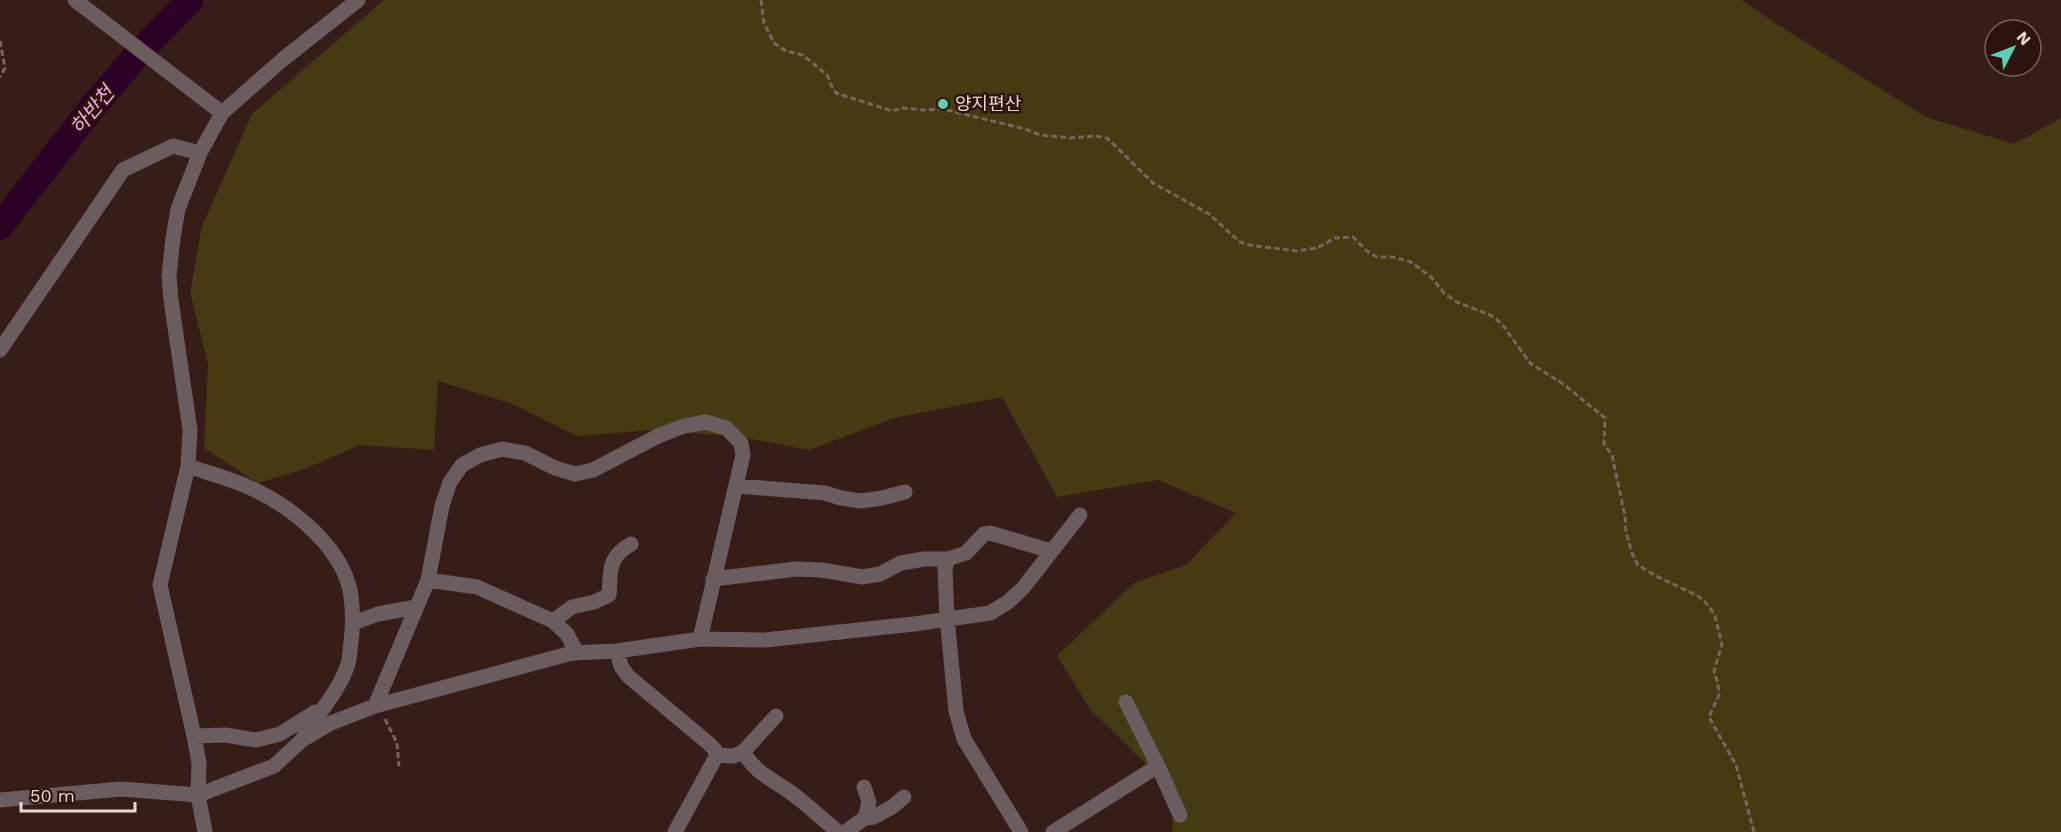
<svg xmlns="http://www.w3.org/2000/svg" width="2061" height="832" viewBox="0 0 2061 832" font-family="'Work Sans','Noto Sans KR',sans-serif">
  <rect width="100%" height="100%" fill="#371d17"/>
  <path fill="#463a12" d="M384,0H1742L1778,25L1926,117L2014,144L2061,118V832H1172L1173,816L1152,770L1091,710L1057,656L1134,583L1186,565L1236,513L1158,480L1057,497L1002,397L894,418L809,450L741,437L653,430L577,436L513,404L438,381L434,450L360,445L307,468L258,483L204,448L208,364L190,293L202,226L252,114Z"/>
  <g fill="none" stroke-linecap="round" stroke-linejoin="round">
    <path stroke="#2d0026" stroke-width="27" d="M0,226L91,109L136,56L190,0"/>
    <path stroke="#7b635e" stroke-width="3" stroke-dasharray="6 3" stroke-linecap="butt" d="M761,0L764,23L774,43L786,51L803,55L827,75L832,87L836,93L892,111L903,108L923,110L943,109L1025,129L1040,135L1070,138L1095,136L1107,138L1153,183L1209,214L1240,242L1249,245L1297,251L1317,248L1335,238L1353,237L1367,251L1377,257H1393L1411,262L1431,277L1444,293L1457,302L1490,315L1501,323L1531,364L1562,383L1605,418L1604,444L1612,455L1625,516L1626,532L1632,553L1638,565L1656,576L1698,596L1708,605L1715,616L1722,644L1714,671L1718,684L1719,695L1709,717L1736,765L1754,832
      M0,41L5,68L0,77
      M385,719L397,743L399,766"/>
    <path stroke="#6b5c5f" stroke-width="15" d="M75,0L222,113L282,60L358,0
      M200,153L178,209L173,238L169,276L171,300L190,430L188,466L160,585L194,736L199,763L198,795L274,766L302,740L331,723L375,706L572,653L617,651L700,639L765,640L914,624L990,613L1008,602L1023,588L1080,515
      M0,350L123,170L173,146L200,153L222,113
      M188,466C211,474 236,480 257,491C296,510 345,551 351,596C353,612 353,627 351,642C350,649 350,657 348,664C339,692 317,714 303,738
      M737,486L825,493L841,498L861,501L882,498L905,492
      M713,579L796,569L822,570L862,577L880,574L901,563L924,559H948
      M428,580L477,587L553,621L567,634L577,653
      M553,621L572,607L594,602L609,595C611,570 607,558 631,544
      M353,623L378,614L416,607
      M617,651L621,666L628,676L707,742L715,750L717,755L675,832
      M1126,702L1158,766L1180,815
      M375,706L428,580L442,506L450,482L462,465L480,455L502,449L525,453L555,468L575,474L593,470L658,436L684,426L706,422L726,428L741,443L743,455L700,639
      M194,736L226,735L256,740L280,734L315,712
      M743,752C757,774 770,778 790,792C807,804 822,819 838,832
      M717,755L733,756L743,752L776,716
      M864,787L869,802L865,818
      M0,800L121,789L198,795L205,832
      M845,832L865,818L874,817L892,807L904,797
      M1021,832L964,739L956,711L947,618L945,568L948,559L966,553L984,534L990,533L1051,551
      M1053,832L1158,766"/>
  </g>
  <circle fill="#5eceb7" stroke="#2c130e" stroke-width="2" cx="943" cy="104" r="6"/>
  <g text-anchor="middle" stroke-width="5" stroke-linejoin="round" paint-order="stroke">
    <g font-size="18" fill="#ead7d3" stroke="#2c130e" text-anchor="start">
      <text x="955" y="110">양지편산</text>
    </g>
    <g font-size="20" font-style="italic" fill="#faafe8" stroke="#2c130e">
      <text transform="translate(92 110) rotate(-50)" y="7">하반천</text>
    </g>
  </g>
  <g transform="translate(2013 48) rotate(48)"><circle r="28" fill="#2c130e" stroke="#78615d" stroke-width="1.5"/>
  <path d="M0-4.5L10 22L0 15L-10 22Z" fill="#5eceb7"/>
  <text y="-9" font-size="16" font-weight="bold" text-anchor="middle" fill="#ead7d3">N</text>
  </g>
  <path d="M21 802v9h114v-9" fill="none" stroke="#ead7d3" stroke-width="3"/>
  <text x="30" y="802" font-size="18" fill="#ead7d3" stroke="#2c130e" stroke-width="4.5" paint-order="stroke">50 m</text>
</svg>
